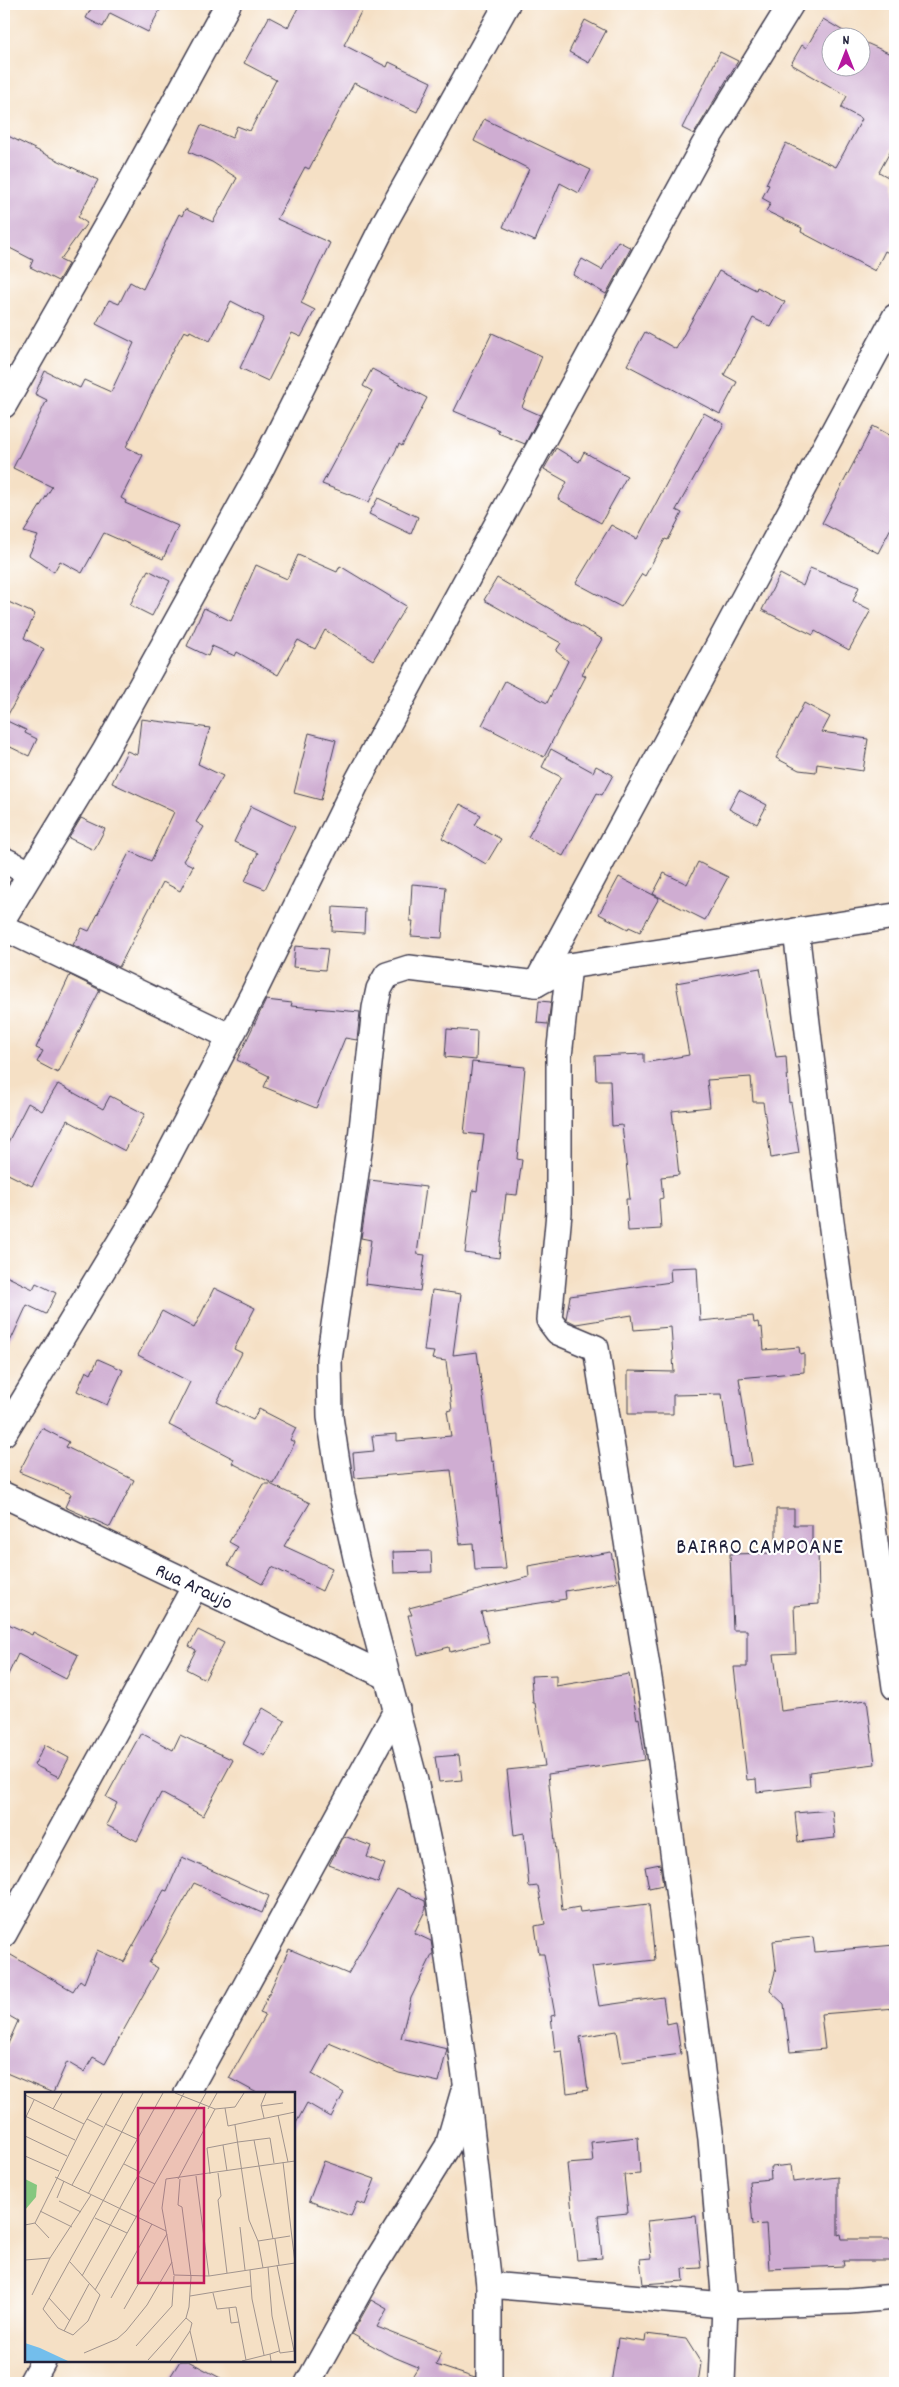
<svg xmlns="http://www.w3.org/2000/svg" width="899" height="2387" viewBox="0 0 899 2387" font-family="Dekko,sans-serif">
  <rect width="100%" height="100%" fill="#fff"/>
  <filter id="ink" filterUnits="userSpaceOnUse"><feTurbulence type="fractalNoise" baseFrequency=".02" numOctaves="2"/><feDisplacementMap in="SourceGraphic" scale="10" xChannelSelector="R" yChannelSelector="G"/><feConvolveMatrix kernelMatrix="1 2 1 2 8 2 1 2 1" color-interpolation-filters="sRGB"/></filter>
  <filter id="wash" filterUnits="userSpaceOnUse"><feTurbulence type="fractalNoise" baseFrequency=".0096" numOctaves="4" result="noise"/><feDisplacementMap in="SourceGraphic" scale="20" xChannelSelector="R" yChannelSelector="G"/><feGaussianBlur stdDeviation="1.12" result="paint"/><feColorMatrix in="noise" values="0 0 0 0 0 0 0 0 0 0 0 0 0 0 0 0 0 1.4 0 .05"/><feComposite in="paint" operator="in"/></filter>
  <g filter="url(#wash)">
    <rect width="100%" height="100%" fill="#f5e0c5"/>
    <g id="blocks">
      <path fill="#cfadd2" d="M91,4H163L148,32L110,13L103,27L86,18L93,5Z
        M300,4H365L344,45L387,67L389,62L431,82L417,112L354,83L309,169L305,167L277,219L330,243L301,303L315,310L301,337L292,333L268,381L240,368L264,318L231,301L210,341L190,331L189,333L184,331L168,360L126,447L143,455L121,498L126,501L125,503L178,526L163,559L104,533L82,573L60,561L54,572L29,555L38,536L24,532L52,487L13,468L47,400L35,394L45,371L80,388L84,380L111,392L134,343L96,324L109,300L119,304L130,282L143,289L179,214L182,216L185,209L213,222L237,178L212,162L189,152L201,125L232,138L237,126L250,131L276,80L244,63L269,17L288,27Z
        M823,19L855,38H832V68H862V41L893,55L891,58L895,60V143L879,172L895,181V240L889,253L885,251L875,271L801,232L802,228L766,211L771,203L762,198L769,185L766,184L786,143L836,167L862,119L841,108L847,96L791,64L802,45L806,48Z
        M585,20L606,31L589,63L569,52Z
        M720,52L738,61L694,134L682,128Z
        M484,119L591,170L579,193L560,183L535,241L503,227L529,169L474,141Z
        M4,134L98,180L78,217L87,223L60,260L68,264L58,281L30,267L33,260L4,245Z
        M618,241L631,248L606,294L573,275L582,259L602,270Z
        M719,271L756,290L757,287L785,302L771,327L753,318L724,375L737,382L720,414L627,365L645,332L676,349Z
        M492,333L542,356L522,407L540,415L525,444L498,433L499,430L454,411Z
        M372,369L427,398L402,446L399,444L369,502L322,484L372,391L363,386Z
        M704,413L724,424L676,510L682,513L668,540L665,539L645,576L642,574L621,607L576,583L611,525L637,539Z
        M873,426L895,438V520L878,553L822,523Z
        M556,448L579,462L584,452L627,476L601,523L558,499L567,482L544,469Z
        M378,498L418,517L411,534L369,514Z
        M298,555L337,572L340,566L406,606L373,660L325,630L315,649L298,640L278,675L237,652L235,656L212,646L208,656L187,646L204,608L231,621L256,565L287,579Z
        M810,568L859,587L853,601L871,610L849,650L815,631L813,635L762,610L780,574L803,586Z
        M148,570L170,581L152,616L130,605Z
        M497,578L602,639L582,674L586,676L544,757L482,725L505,681L547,703L568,661L556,651L561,643L484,600Z
        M4,600L35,614L24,638L44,649L5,720L26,730L25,733L37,739L29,756L4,744Z
        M804,703L830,717L822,732L868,739L863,771L817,764L816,772L799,770L776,758Z
        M141,719L210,728L198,764L223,776L196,822L204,827L183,861L193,866L180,891L163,882L119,967L73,945L82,928L89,931L130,851L151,861L174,812L112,783L127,751L137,755Z
        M309,733L336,740L321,800L294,793Z
        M551,749L593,772L596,766L613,775L602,795L597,793L563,856L528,837L561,777L542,767Z
        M739,790L767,805L757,824L729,809Z
        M460,804L481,815L475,825L501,839L486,864L442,838Z
        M251,806L295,827L265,889L245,881L258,853L234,842Z
        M81,818L105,829L94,850L69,838Z
        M698,862L728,877L705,920L653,894L664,873L687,884Z
        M619,877L659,898L640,932L629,927L628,929L599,914Z
        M412,884L446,887L442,938L411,936L413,921H410Z
        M333,907L365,909L364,933L332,931Z
        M295,946L328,949L325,970L293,967Z
        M760,968L776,1057L786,1056L789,1103L791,1102L799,1153L771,1158L763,1102H753L751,1077L707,1080L710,1107L672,1111L679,1175L661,1177L663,1198L659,1199L661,1229L628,1231L626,1199H630L622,1125L612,1126L610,1080H596L595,1056L644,1054V1063L689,1055L676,983Z
        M70,975L100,990L58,1073L37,1062L43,1051L36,1048Z
        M266,1000L292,1003L291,1006L360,1012L357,1040L345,1038L316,1108L264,1087L269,1076L237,1060Z
        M539,1001L551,1002L548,1024L537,1023Z
        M447,1029L477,1031L476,1060L445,1057Z
        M472,1062L525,1067L517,1159L522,1160L517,1195L506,1194L499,1258L465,1253L473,1190L477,1191L484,1135L464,1133Z
        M58,1084L103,1109L110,1096L145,1114L125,1151L67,1120L32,1186L4,1172V1150L28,1103L42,1111Z
        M370,1180L426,1187L417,1254L425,1255L420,1291L365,1284L371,1240L361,1238Z
        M697,1267L700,1321L753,1316L754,1323L758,1322L759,1328L762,1327L764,1350L799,1347L800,1354L804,1353V1372L739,1378L752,1464L732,1467L722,1394L673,1395V1414H628V1371L674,1372L671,1327L634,1330L632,1315L576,1324L566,1319L570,1296L671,1282L670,1268Z
        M4,1275L33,1289L36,1283L56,1293L46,1314L27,1305L4,1355Z
        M214,1288L255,1308L234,1349L242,1353L217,1402L253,1420L259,1409L296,1428L290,1440L295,1442L274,1484L232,1463L234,1459L169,1425L190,1382L138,1355L162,1311L194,1328Z
        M432,1290L461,1294L453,1355L477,1352L492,1462L494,1461L506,1569L475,1570L473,1543L460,1544L451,1470L355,1478L353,1453L374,1451L372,1436L397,1434V1441L451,1436L447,1411L452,1410L446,1361L432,1359L434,1352L424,1351Z
        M98,1359L123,1370L107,1405L77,1391L86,1371L91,1374Z
        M42,1428L69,1442L66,1447L134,1480L110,1527L65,1507L71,1494L19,1472Z
        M263,1484H270L310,1503L284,1546L332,1568L322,1591L272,1567L262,1584L228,1565L238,1547L229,1542Z
        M776,1509H794V1525H812V1545H818L819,1604L794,1606L796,1653L774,1654L781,1711L867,1700L875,1764L809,1772L810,1786L757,1792L756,1779L747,1780L734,1667H747V1630H733L730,1554L776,1553Z
        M431,1551L432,1572L394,1573L393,1552Z
        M611,1552L617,1582L565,1591L566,1599L481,1612L489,1642L450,1652L449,1647L418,1655L408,1615H412L409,1608L529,1577L528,1566Z
        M4,1622L32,1635L33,1632L78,1655L66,1679L18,1654L4,1683Z
        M198,1630L224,1643L205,1679L186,1669L196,1650L189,1646Z
        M629,1674L637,1719L639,1718L645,1760L548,1774L562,1910L579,1907L580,1912L649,1904L655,1960L592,1967L599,2006L663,1997L667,2024L676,2022L681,2054L622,2062L617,2031L580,2037L588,2090L567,2093L562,2051L555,2052L551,2016L555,2015L544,1954H539L535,1926L545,1924L538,1886L529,1887L524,1833L514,1835L507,1770L545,1766L535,1703H533L531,1676L556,1675V1686Z
        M263,1708L285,1721L265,1756L243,1744Z
        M141,1733L173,1750L180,1735L233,1760L203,1816L161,1793L137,1841L106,1825L117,1803L106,1797Z
        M45,1745L69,1758L59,1777L34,1765Z
        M459,1755L462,1780L439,1782L435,1757Z
        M832,1810L835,1838L798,1842L795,1813Z
        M344,1836L371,1846L367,1857L385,1864L378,1883L329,1865Z
        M182,1857L269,1896L262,1913L194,1883L149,1963L158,1968L105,2064L93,2057L84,2072L67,2062L53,2093L4,2072V2053L18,2021L4,2013V1951L73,1991L80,1980L84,1983L97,1950L124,1962L164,1890L167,1891Z
        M660,1864L663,1885L649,1888L645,1867Z
        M397,1888L425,1901L426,1909L414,1933L431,1941L433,1953L411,1998L401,2038L447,2049L439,2082L399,2073L329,2043L312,2074L344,2093L331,2117L307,2103L294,2127V2093H257L229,2078L265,2015L260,2013L289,1949L348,1974Z
        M813,1937L815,1952L895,1945V2008L821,2014L825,2049L790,2052L784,2004L770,1991L776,1968L773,1941Z
        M638,2137L640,2174L624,2175L628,2213L598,2216L602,2258L577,2260L567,2164L593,2162L591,2142Z
        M324,2161L375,2179L365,2205L357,2202L351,2216L309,2201Z
        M791,2165L793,2182L838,2177V2235L841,2234L842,2239H895V2261H843L844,2266L769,2269L766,2224L753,2225L749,2181L771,2179L770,2167Z
        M696,2216L701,2268L683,2269L684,2281L643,2284L640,2259L651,2258L647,2221Z
        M371,2300L387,2309L377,2327L441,2352L436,2365L475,2378V2383H408L418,2367L389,2355L352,2334Z
        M646,2334L686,2339L701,2363L698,2383H611L618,2338L645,2342Z
        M180,2361H188L230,2383H181L170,2377Z"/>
    </g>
  </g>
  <g filter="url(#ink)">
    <use href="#blocks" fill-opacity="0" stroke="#423e50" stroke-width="1"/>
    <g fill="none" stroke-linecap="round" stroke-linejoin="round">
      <defs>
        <g id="minor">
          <path d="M4,405L115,211L228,4"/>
          <path d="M4,860L30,873"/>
          <path d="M895,916L569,966L536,984L409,968L387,975L379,989L375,1008L361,1138L329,1360L330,1417L342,1495L357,1562L415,1781L438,1889L466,2083L489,2285L725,2305L849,2301L895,2297"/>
          <path d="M4,917L105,751L262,467L386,220L507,4"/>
          <path d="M4,928L229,1036"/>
          <path d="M796,931L829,1207L895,1687"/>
          <path d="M569,966L559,1056V1213L549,1320L558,1332L596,1348L655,1716L711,2139L725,2305L722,2383"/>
          <path d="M536,984L895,317"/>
          <path d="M4,1433L144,1202L253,994L357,782L424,658L704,145L791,4"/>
          <path id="s1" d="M4,1495L386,1676"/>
          <path d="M4,1934L195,1586"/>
          <path d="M187,2093L397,1709"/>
          <path d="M489,2285V2383"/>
          <path d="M31,2383L43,2361"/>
          <path d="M308,2383L371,2270L448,2146L463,2094"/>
        </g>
      </defs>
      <use href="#minor" stroke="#423e50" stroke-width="28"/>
      <use href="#minor" stroke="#fff" stroke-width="25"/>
    </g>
  </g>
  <g text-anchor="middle" stroke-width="4.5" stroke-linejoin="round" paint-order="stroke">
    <g font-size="20" fill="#22223b" stroke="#fff">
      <text dy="7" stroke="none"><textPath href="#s1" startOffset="211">Rua Araujo</textPath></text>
    </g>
    <g font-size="21" letter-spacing="1" fill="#22223b" stroke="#fff">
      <text x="760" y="1553">BAIRRO CAMPOANE</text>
    </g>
  </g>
  <g transform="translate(25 2092)">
    <rect width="270" height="270" fill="#f5e0c5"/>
    <path d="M0,87L12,93L11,105L0,118Z" fill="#86c77f"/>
    <path d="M0,251L15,256L43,269H0Z" fill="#73beec"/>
    <path fill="none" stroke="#a1948e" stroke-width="1" d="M150,1L190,17L210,15L219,1M0,3L59,32L77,1M236,14L258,11M200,16L203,34L270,20M28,17L37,1M183,17L192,1M253,23L263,70M0,24L50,48M239,26L236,13L241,1M0,27L9,8M62,27L78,35M80,32L112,47M210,33L224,128L233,149L238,176M0,44L42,64M229,48L248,147M198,53L202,79M0,64L34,79M270,69L141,87L137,116L149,183L184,184L270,171M258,70L270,171M99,72L115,80M193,81L196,104L193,108L202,181M185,82L182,56L213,50L245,46L249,71M113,84L130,92M171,84L184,184M30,85L141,139M153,87L190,17M47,93L98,1M63,102L118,1M32,106L39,89M34,109L56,120M15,119L47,135M70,126L102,141M10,131L24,146M0,133L10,131L59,32M215,135L220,178M250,147L254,173M233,149L265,144M0,168L25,166L66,103M45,170L75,203L63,229L48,243L33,236L18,217L138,1M252,173L269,259M243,175L247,224L255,261L270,259M225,178L227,207L239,263M57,184L159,1M70,198L181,1M188,201L192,217L211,215L221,268M7,203L25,166M165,204L226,194M24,206L45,229M86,206L127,132M204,216L206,231L214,230M99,217L142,142M39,239L64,192M165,239L172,269M111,254L147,214L149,184M59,261L92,247L101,239L122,213L147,170M123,268L161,226L164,215L166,185L157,115L153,113L155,87M145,269L165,239L167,231L161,226M217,269L245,262M246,269L245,262L254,259"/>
    <path fill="#c2185b" fill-opacity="0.15" stroke="#c2185b" stroke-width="2.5" d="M113,16H179V191H113Z"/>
    <rect width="270" height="270" fill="none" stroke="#22223b" stroke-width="2.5"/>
  </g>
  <rect width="899" height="2387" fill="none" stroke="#fff" stroke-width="20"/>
  <g transform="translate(846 52)"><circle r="24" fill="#ffffff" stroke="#a7a7b1"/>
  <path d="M0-4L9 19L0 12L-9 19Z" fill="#b5179e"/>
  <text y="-8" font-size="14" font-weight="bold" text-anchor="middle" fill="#22223b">N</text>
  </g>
</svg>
